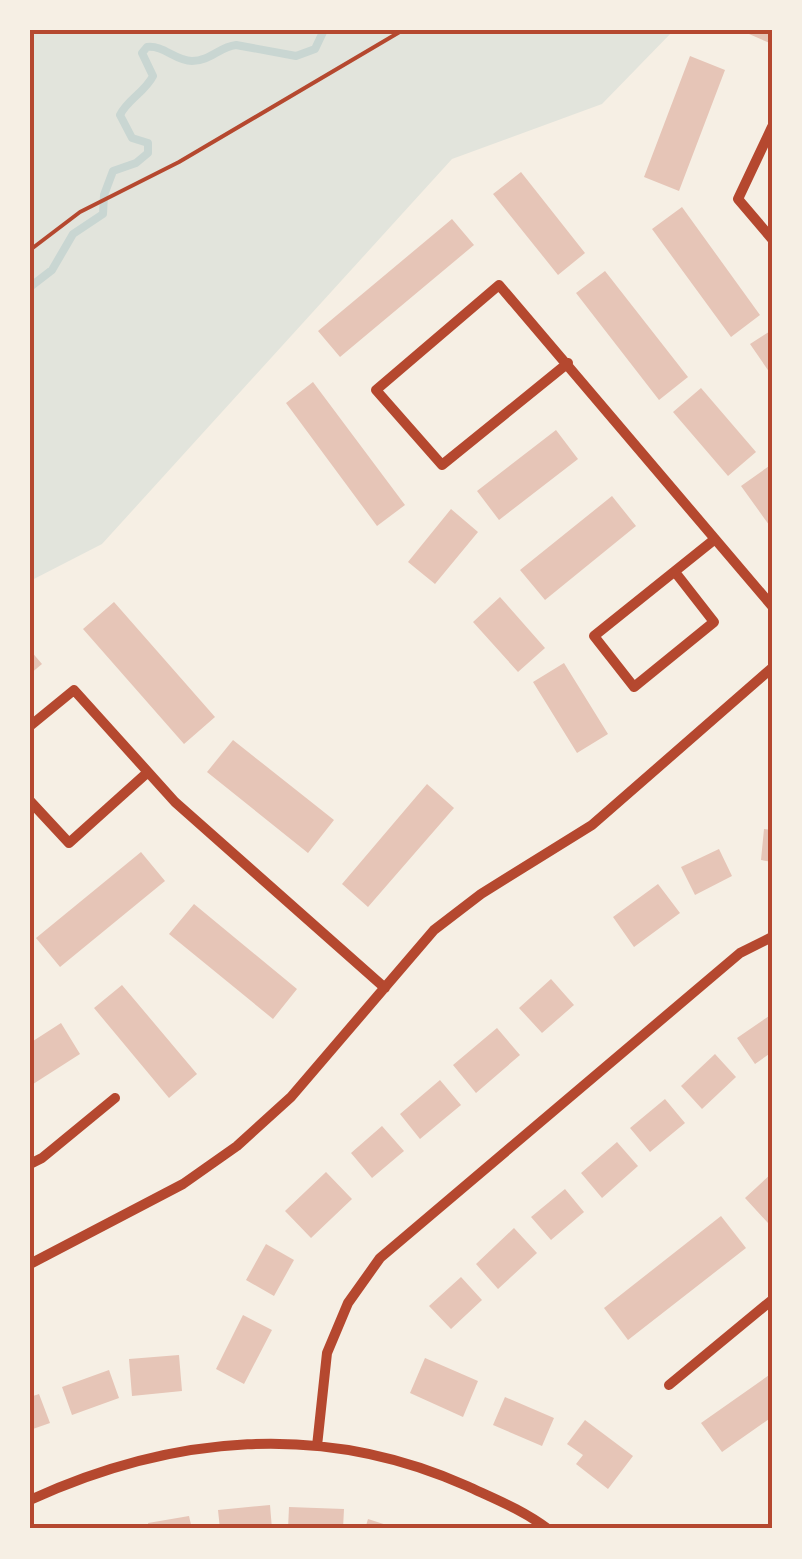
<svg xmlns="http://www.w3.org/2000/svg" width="802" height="1559" viewBox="0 0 802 1559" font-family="'Nunito Sans',sans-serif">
  <rect width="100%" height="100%" fill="#f6efe4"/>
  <path fill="#e2e4dc" d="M30,30H674L602,104L452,159L102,544L30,581Z"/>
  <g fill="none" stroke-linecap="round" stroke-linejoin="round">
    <path stroke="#c9d6d2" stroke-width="8" d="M30,287L52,270L73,234L103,214L104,195L113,171L136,163L148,153V143L132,138L120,115C127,100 145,92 153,76L142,53L147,47C164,45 175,61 192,61C210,61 219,47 236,45L296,56L315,49L324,30"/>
  </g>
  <path fill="#e6c5b7" d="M751,30H772V44L749,34Z
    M690,56L725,70L679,191L644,177Z
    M521,172L585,253L558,275L493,194Z
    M682,207L760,315L731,337L652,229Z
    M452,219L474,245L340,357L318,331Z
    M605,271L688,377L659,400L576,293Z
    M772,330V376L750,344Z
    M313,382L405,505L377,526L286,403Z
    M701,388L756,452L728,476L673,412Z
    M556,430L578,459L499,520L477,491Z
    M772,464V529L741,486Z
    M612,496L636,526L545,600L520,570Z
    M451,509L478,532L435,584L408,562Z
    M500,597L545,648L518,672L473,622Z
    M114,602L215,717L184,744L83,629Z
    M30,650L42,664L30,674Z
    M564,663L608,734L577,753L533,682Z
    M233,740L334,820L308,853L207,772Z
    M427,784L454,808L368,907L342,884Z
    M764,829L772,830V862L761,860Z
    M719,849L732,876L695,895L681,867Z
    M141,852L165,881L60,967L36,938Z
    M658,884L680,913L634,947L613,917Z
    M194,904L297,989L273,1019L169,934Z
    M551,979L574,1005L542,1033L519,1008Z
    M122,985L197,1074L169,1098L94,1008Z
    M772,1014V1052L755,1064L737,1038Z
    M61,1023L80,1054L30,1086V1043Z
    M497,1028L520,1055L476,1093L453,1065Z
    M715,1054L736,1077L702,1109L681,1086Z
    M440,1080L461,1105L420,1139L400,1114Z
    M665,1099L685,1123L650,1152L630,1128Z
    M382,1126L404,1151L372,1178L351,1153Z
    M617,1142L638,1166L602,1198L581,1173Z
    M326,1172L352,1199L311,1238L285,1211Z
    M772,1173V1219L768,1223L745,1198Z
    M565,1189L584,1212L551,1240L531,1217Z
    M721,1216L746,1248L628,1340L604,1308Z
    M514,1228L537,1253L498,1289L476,1264Z
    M266,1244L294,1260L274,1296L246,1280Z
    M461,1277L482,1300L451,1329L429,1306Z
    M243,1315L272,1330L244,1384L216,1369Z
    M179,1355L182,1391L132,1396L129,1359Z
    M425,1358L478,1381L463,1417L410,1393Z
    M109,1370L119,1398L72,1415L62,1387Z
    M772,1373V1417L722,1452L701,1423Z
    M39,1394L50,1423L30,1430V1397Z
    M505,1397L554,1418L542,1446L493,1425Z
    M585,1420L633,1456L608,1489L576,1464L583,1455L567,1444Z
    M270,1505L272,1529H220L218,1510Z
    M289,1507L344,1509L343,1529H288Z
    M189,1516L192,1529H149L148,1523Z
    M368,1519L396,1528V1529H365Z"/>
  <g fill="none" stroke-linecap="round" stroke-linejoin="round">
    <path stroke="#b5482f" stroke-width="4" d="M30,250L80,212L179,162L403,30"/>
    <path stroke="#b5482f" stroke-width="10" d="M772,127L738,199L772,239
      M568,363L442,465L376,390L499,285L772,606
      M675,572L714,622L634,687L594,636L715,539
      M30,726L74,690L175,802L385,988
      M30,801L69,843L148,772
      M30,1164L42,1158L115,1098
      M30,1264L183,1184L237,1146L291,1097L434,930L481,894L592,825L772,668
      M669,1385L772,1300
      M317,1446L327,1353L348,1303L380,1258L740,953L772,937
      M30,1500C172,1435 322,1421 467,1486C495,1499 523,1510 548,1529"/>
  </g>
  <rect width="802" height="1559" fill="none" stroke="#f6efe4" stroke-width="65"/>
  <rect x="32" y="32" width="738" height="1494" fill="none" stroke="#b5482f" stroke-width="4"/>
</svg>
